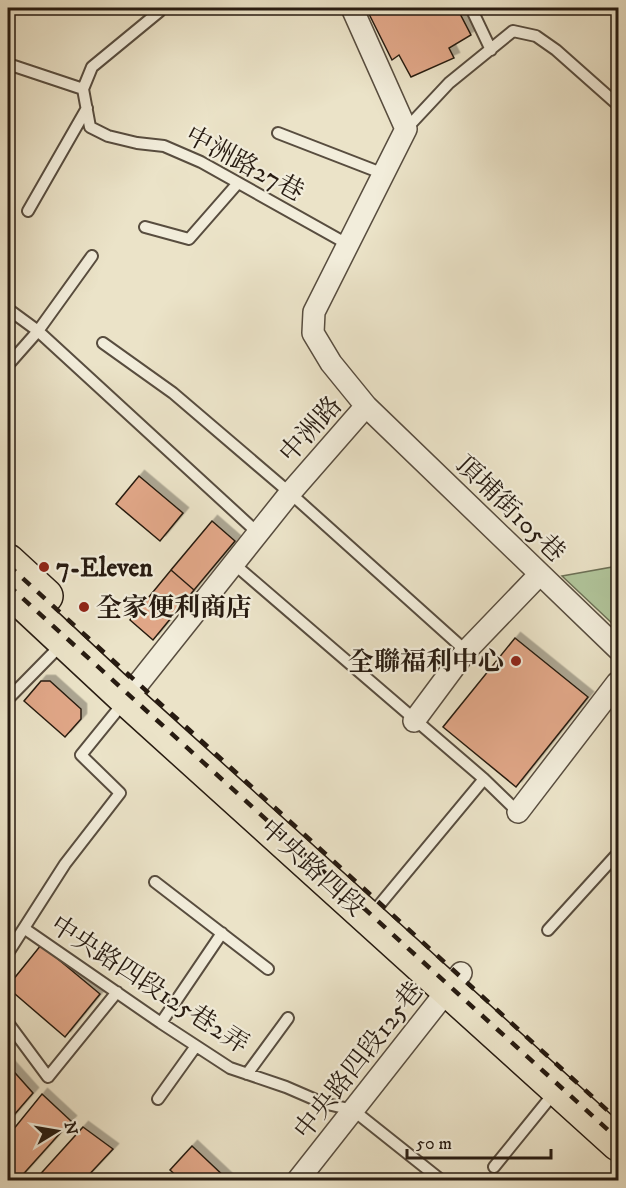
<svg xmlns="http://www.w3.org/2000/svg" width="626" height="1188" viewBox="0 0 626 1188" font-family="'IM FELL DW Pica','Noto Serif TC',serif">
  <defs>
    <filter id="shadow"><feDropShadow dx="5.5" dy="-5.5" stdDeviation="0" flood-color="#0004"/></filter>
  </defs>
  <rect width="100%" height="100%" fill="#ebe3c8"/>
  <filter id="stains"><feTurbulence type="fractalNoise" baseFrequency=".00333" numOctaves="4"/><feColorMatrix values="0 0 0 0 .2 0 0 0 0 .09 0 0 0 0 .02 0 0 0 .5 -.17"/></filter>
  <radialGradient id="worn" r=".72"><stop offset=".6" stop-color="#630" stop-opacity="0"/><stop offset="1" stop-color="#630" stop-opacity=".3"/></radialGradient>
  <path fill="#b1c59b" stroke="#6c7056" stroke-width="1.5" d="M618,566V639L610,632L615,626L562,576Z"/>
  <path fill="#e1a788" stroke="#271b11" stroke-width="1.5" filter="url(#shadow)" d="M366,8H457L471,35L449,48L454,58L411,77L399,55L392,60Z
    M139,476L183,513L160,541L116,504Z
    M212,521L235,541L194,590L171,570Z
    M171,570L194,590L153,640L130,620Z
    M515,638L588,697L516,787L443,727Z
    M41,681H50L81,709V719L65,737L24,701Z
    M41,945L100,994L65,1037L8,988V986Z
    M8,1065L33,1093L8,1122Z
    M42,1094L71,1121L18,1180H8V1136Z
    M83,1127L113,1149L84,1180H35Z
    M192,1146L228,1180H181L170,1170Z"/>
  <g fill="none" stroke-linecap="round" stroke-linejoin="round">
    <defs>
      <path id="lane" d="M471,8L491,50
        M8,64L83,89L90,127L108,136L137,143L164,146L201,162L349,245
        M83,89L92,67L160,11V8
        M406,129L449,83L513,31L536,36L556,50L618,105
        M278,133L384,174
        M28,211L87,108
        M145,227L189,239L238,183
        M8,309L38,331L258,533
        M103,343L173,393L290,493L466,651
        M8,365L38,331L92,256
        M234,564L484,779L518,812
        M8,699L62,644
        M155,882L268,969
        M371,915L484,779
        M25,929L161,1023L230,1068L286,1087L323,1103L353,1110L441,1180
        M548,930L618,853
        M8,953L65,864L120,793L81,755L124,702
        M8,1023L48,1077L117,992
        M161,1023L222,933
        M247,1074L288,1018
        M158,1099L196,1046
        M494,1167L554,1093"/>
      <path id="street" d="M366,406L618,649
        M126,699L290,493L366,406L331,363L313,333L314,312L406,129L352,8
        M414,721L466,651L540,574
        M518,812L617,683
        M298,1180L461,973"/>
      <path id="primary" d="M8,561L46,596
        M8,589L126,699L618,1144"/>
    </defs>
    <use href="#lane" stroke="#584d3f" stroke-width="14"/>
    <use href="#street" stroke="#584d3f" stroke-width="24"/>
    <use href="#primary" stroke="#271b11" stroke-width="36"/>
    <use href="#lane" stroke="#f2eddb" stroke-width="10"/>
    <use href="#street" stroke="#f2eddb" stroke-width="21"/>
    <use href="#primary" stroke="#ebe3c8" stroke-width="33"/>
    <path stroke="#271b11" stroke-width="4.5" stroke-dasharray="10 10" stroke-linecap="butt" d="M8,565L618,1120
      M8,585L618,1139"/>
  </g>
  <g fill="#8f2418" stroke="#f2eddb" stroke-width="2">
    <circle cx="44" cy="567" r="6"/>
    <circle cx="84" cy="607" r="6"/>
    <circle cx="516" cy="661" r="6"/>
  </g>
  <g text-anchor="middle" stroke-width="4.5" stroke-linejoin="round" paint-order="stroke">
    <g font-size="26" fill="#271b11" stroke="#f2eddb">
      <text transform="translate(245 163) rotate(28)" y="9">中洲路27巷</text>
      <text transform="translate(310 429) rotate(-48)" y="9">中洲路</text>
      <text transform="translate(511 508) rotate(44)" y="9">頂埔街105巷</text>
      <text transform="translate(313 867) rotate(42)" y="9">中央路四段</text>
      <text transform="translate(150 984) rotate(33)" y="9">中央路四段125巷2弄</text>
      <text transform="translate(358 1060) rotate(-52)" y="9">中央路四段125巷</text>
    </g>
    <g font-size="26" font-weight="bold" fill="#271b11" stroke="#f2eddb" text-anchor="start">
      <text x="56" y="576">7-Eleven</text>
      <text x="96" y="616">全家便利商店</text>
      <text x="504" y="670" text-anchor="end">全聯福利中心</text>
    </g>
  </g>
  <rect width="626" height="1188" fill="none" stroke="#ebe3c8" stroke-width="30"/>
  <rect x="9" y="9" width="608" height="1170" fill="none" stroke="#271b11" stroke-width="3"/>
  <rect x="15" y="15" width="596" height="1158" fill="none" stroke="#271b11" stroke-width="1.5"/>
  <g transform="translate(57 1131) rotate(79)" stroke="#f2eddb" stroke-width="4.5" paint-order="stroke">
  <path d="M0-4.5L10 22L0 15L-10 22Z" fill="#271b11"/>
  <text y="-9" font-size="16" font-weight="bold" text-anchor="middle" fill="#271b11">N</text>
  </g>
  <path d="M407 1149v9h144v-9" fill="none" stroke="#271b11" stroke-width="3"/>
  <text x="416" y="1149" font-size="18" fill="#271b11" stroke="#f2eddb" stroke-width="4.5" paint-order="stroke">50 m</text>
  <rect width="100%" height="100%" filter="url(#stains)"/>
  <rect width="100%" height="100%" fill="url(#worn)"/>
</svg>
